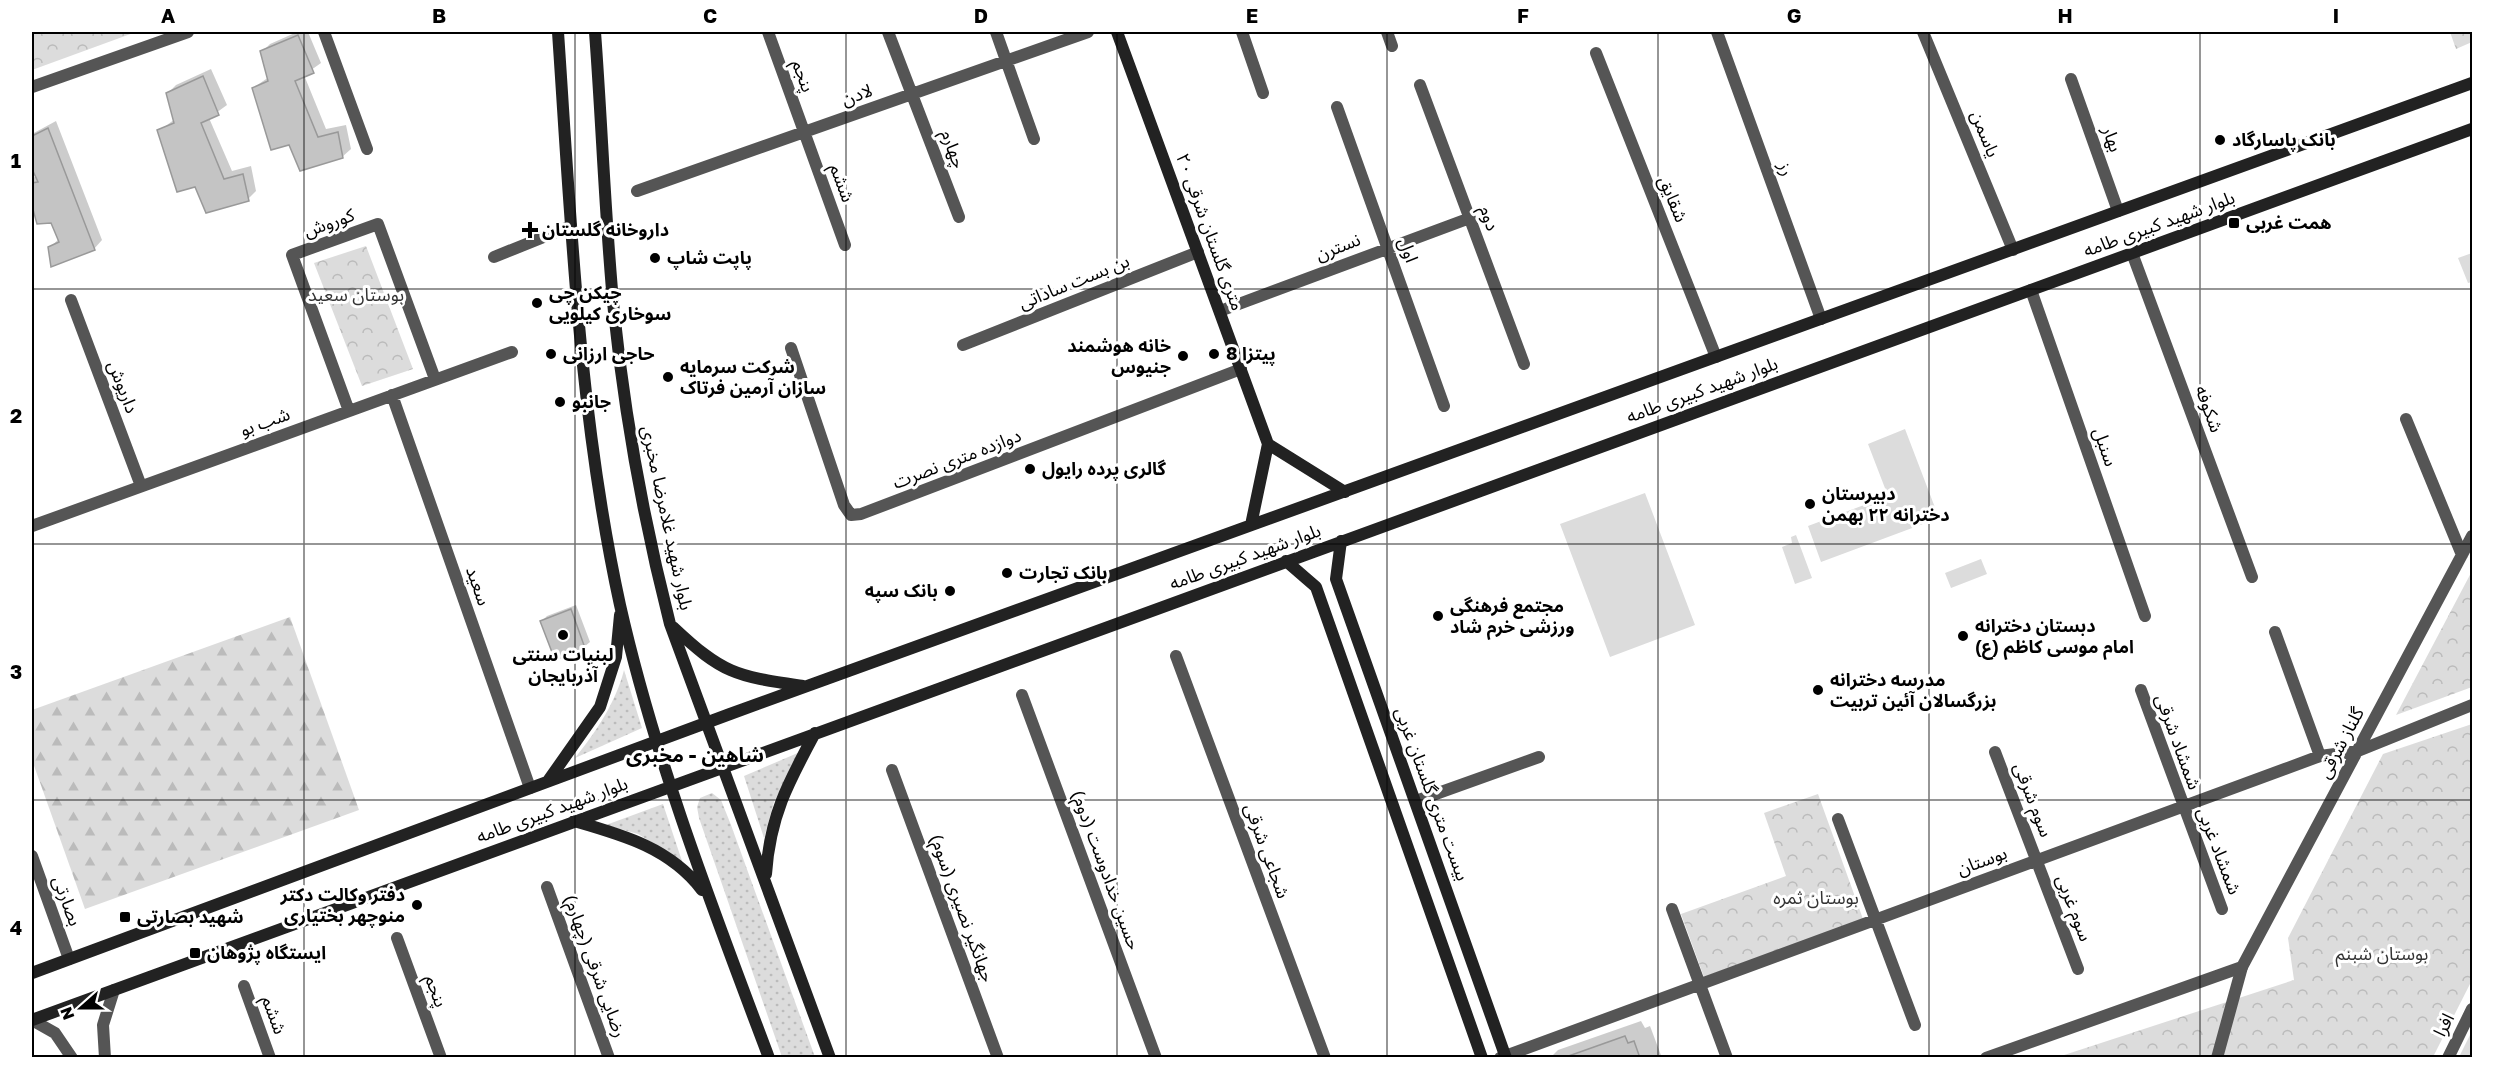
<svg xmlns="http://www.w3.org/2000/svg" width="2504" height="1089" viewBox="0 0 2504 1089" font-family="'Golos Text','Noto Sans Arabic',sans-serif">
  <defs>
    <pattern id="grass-dots" width="8" height="8" patternUnits="userSpaceOnUse" patternTransform="scale(1.5)"><rect width="8" height="8" fill="#dcdcdc"/><path d="M2 2h.1M6 6h.1" fill="none" stroke="#bbb" stroke-width="1.8" stroke-linecap="round"/></pattern>
    <pattern id="forest-firs" width="22" height="20" patternUnits="userSpaceOnUse" patternTransform="scale(1.5)"><rect width="22" height="20" fill="#dcdcdc"/><path d="M5 1l3.5 6h-7zM16 11l3.5 6h-7z" fill="#bbb"/></pattern>
    <pattern id="park-crowns" width="20" height="18" patternUnits="userSpaceOnUse" patternTransform="scale(1.5)"><rect width="20" height="18" fill="#dcdcdc"/><path d="M2 6a3 3 0 1 1 6 0M12 15a3 3 0 1 1 6 0" fill="none" stroke="#bbb"/></pattern>
  </defs>
  <rect width="100%" height="100%" fill="#fff"/>
  <path fill="url(#grass-dots)" d="M624,670L642,728L575,758C596,732 616,702 624,670Z
    M800,752L774,802L764,838L744,776Z
    M712,793L721,800L731,825L815,1057H782L699,818L697,807L700,798Z
    M663,804L682,861L638,834L606,825Z"/>
  <path fill="url(#forest-firs)" d="M290,617L359,810L85,909L32,760V710Z"/>
  <path fill="url(#park-crowns)" d="M32,32H136L32,70Z
    M2450,32H2472V42L2456,49Z
    M366,246L413,369L362,386L314,263Z
    M2472,571V687L2396,715Z
    M2472,724V980L2433,1057L2055,1058L2294,980L2288,938L2383,754Z
    M1818,794L1863,919L1704,977L1681,914L1786,876L1764,813Z
    M2472,1031V1057H2459Z"/>
  <path fill="#dcdcdc" d="M2472,253V282L2468,283L2458,258Z
    M1905,429L1939,518L1821,562L1808,526L1888,496L1868,444Z
    M1645,493L1695,625L1610,657L1560,524Z
    M1796,535L1812,578L1795,584L1782,547L1792,543L1791,537Z
    M1981,559L1987,574L1951,588L1945,573Z"/>
  <path fill="#0003" d="M297,32H308L321,63L304,75L326,129L346,125L351,149L342,157L290,143L253,88L269,77L262,52L270,44Z
    M211,69L227,105L209,118L232,171L251,166L256,191L248,199L196,185L159,131L175,119L167,94L176,85Z
    M56,121L102,240L94,249L49,248L59,239L52,221L38,223L32,201V179L36,176L32,166V134Z
    M576,605L590,642L584,647L542,621L547,616Z
    M1641,1021L1645,1028L1650,1026L1662,1058H1550L1558,1050Z"/>
  <path fill="#c4c4c4" stroke="#999" stroke-width="1.5" d="M298,35L314,73L295,81L318,137L338,132L343,158L300,171L289,145L271,150L252,88L268,81L260,51Z
    M203,76L219,115L201,123L224,179L243,174L249,201L206,213L195,187L177,192L157,130L174,123L166,93Z
    M48,128L95,250L51,267L48,247L59,242L51,223L37,224L32,206V183L38,182L32,169V136Z
    M571,609L585,648L555,660L540,621Z
    M1625,1036L1628,1043L1634,1041L1640,1058H1563Z"/>
  <g fill="none" stroke-linecap="round" stroke-linejoin="round">
    <path stroke="#555" stroke-width="12" d="M1416,801L1539,757
      M2217,1058L2242,967"/>
    <path stroke="#555" stroke-width="12" d="M324,32L367,149
      M768,32L845,245
      M888,32L959,217
      M996,32L1034,139
      M1242,32L1263,93
      M1387,32L1392,46
      M1717,32L1821,319
      M1923,32L2013,250
      M1596,53L1716,357
      M2071,79L2118,211
      M1420,85L1524,364
      M32,87L188,32
      M1337,107L1444,406
      M637,191L1088,32
      M2132,253L2252,577
      M494,257L571,226
      M2031,290L2145,616
      M71,300L141,486
      M1220,311L1470,218
      M963,345L1198,252
      M791,348L844,505L851,515L861,514L1241,369
      M392,395L530,788
      M349,411L292,255L378,224L435,379
      M2406,419L2462,555
      M32,526L512,352
      M2275,632L2320,756
      M1176,656L1325,1058
      M2141,690L2222,909
      M1022,695L1156,1058
      M1995,752L2078,969
      M892,770L998,1058
      M1838,819L1915,1025
      M32,856L69,959
      M547,887L609,1058
      M1672,909L1727,1058
      M397,938L441,1058
      M244,986L270,1058
      M32,1020L55,1033L72,1058
      M105,1058L103,1025L114,990
      M1500,1058L2320,756L2358,751L2472,705
      M1986,1058L2242,967L2472,536
      M2448,1058L2472,1009"/>
    <path stroke="#222" stroke-width="12" d="M558,32C571,223 579,417 620,605C655,760 713,909 769,1058
      M595,32C602,125 605,219 614,312C625,418 644,522 670,624L830,1058
      M1117,32L1268,444L1251,525
      M1268,444L1345,492
      M1341,541L1336,579L1506,1058
      M1286,561L1316,587L1482,1058
      M673,627C724,675 736,676 803,686
      M548,781L600,707L616,657L620,615
      M574,821C623,835 670,848 702,890
      M766,874C770,816 788,783 815,733
      M32,973L730,714L2472,83
      M32,1020L2472,129"/>
  </g>
  <path fill="none" stroke="#000" stroke-width="1.5" stroke-opacity="0.55" d="M304,32V1058M575,32V1058M846,32V1058M1117,32V1058M1387,32V1058M1658,32V1058M1929,32V1058M2200,32V1058M32,289H2472M32,544H2472M32,800H2472"/>
  <g fill="#000" stroke="#fff" stroke-width="2">
    <circle cx="2220" cy="140" r="6"/>
    <rect x="2228" y="217" width="12" height="12" rx="3"/>
    <path d="M527 221h6v6h6v6h-6v6h-6v-6h-6v-6h6z"/>
    <circle cx="655" cy="258" r="6"/>
    <circle cx="537" cy="303" r="6"/>
    <circle cx="551" cy="354" r="6"/>
    <circle cx="1214" cy="354" r="6"/>
    <circle cx="1183" cy="356" r="6"/>
    <circle cx="668" cy="377" r="6"/>
    <circle cx="560" cy="402" r="6"/>
    <circle cx="1030" cy="469" r="6"/>
    <circle cx="1810" cy="504" r="6"/>
    <circle cx="1007" cy="573" r="6"/>
    <circle cx="950" cy="591" r="6"/>
    <circle cx="1438" cy="616" r="6"/>
    <circle cx="563" cy="635" r="6"/>
    <circle cx="1963" cy="636" r="6"/>
    <circle cx="1818" cy="690" r="6"/>
    <circle cx="417" cy="905" r="6"/>
    <rect x="119" y="911" width="12" height="12" rx="3"/>
    <rect x="189" y="947" width="12" height="12" rx="3"/>
  </g>
  <g text-anchor="middle" stroke-width="6" stroke-linejoin="round" paint-order="stroke">
    <g font-size="18" fill="#000" stroke="#fff">
      <text transform="translate(803 76) rotate(70)" y="6">پنجم</text>
      <text transform="translate(857 95) rotate(-20)" y="6">لادن</text>
      <text transform="translate(1985 134) rotate(68)" y="6">یاسمن</text>
      <text transform="translate(2112 139) rotate(70)" y="6">بهار</text>
      <text transform="translate(953 149) rotate(70)" y="6">چهارم</text>
      <text transform="translate(1786 169) rotate(70)" y="6">رز</text>
      <text transform="translate(842 183) rotate(70)" y="6">ششم</text>
      <text transform="translate(1673 199) rotate(68)" y="6">شقایق</text>
      <text transform="translate(1489 218) rotate(70)" y="6">دوم</text>
      <text transform="translate(329 223) rotate(-20)" y="6">کوروش</text>
      <text transform="translate(2159 224) rotate(-20)" y="6">بلوار شهید کبیری طامه</text>
      <text transform="translate(1210 232) rotate(70)" y="6">۲۰ متری گلستان شرقی</text>
      <text transform="translate(1338 247) rotate(-21)" y="6">نسترن</text>
      <text transform="translate(1408 250) rotate(70)" y="6">اول</text>
      <text transform="translate(1074 282) rotate(-22)" y="6">بن بست ساداتی</text>
      <text transform="translate(123 387) rotate(69)" y="6">داریوش</text>
      <text transform="translate(1702 390) rotate(-20)" y="6">بلوار شهید کبیری طامه</text>
      <text transform="translate(2209 409) rotate(70)" y="6">شکوفه</text>
      <text transform="translate(265 422) rotate(-20)" y="6">شب بو</text>
      <text transform="translate(2105 447) rotate(71)" y="6">سنبل</text>
      <text transform="translate(957 459) rotate(-21)" y="6">دوازده متری نصرت</text>
      <text transform="translate(667 518) rotate(78)" y="6">بلوار شهید غلامرضا مخبری</text>
      <text transform="translate(1245 557) rotate(-20)" y="6">بلوار شهید کبیری طامه</text>
      <text transform="translate(478 586) rotate(71)" y="6">سعید</text>
      <text transform="translate(2178 742) rotate(70)" y="6">شمشاد شرقی</text>
      <text transform="translate(2341 743) rotate(-62)" y="6">گلناز شرقی</text>
      <text transform="translate(1432 794) rotate(70)" y="6">بیست متری گلستان غربی</text>
      <text transform="translate(2033 800) rotate(69)" y="6">سوم شرقی</text>
      <text transform="translate(552 810) rotate(-20)" y="6">بلوار شهید کبیری طامه</text>
      <text transform="translate(1267 851) rotate(70)" y="6">شجاعی شرقی</text>
      <text transform="translate(2219 851) rotate(69)" y="6">شمشاد غربی</text>
      <text transform="translate(1982 861) rotate(-20)" y="6">بوستان</text>
      <text transform="translate(1106 870) rotate(70)" y="6">حسین خدادوست (دوم)</text>
      <text transform="translate(67 901) rotate(70)" y="6">بصارتی</text>
      <text transform="translate(962 908) rotate(70)" y="6">جهانگیر نصیری (سوم)</text>
      <text transform="translate(2074 908) rotate(69)" y="6">سوم غربی</text>
      <text transform="translate(595 966) rotate(70)" y="6">رضایی شرقی (چهارم)</text>
      <text transform="translate(436 991) rotate(70)" y="6">پنجم</text>
      <text transform="translate(274 1015) rotate(70)" y="6">ششم</text>
      <text transform="translate(2444 1025) rotate(-63)" y="6">افرا</text>
    </g>
    <g font-size="18" font-weight="bold" fill="#000" stroke="#fff" text-anchor="start">
      <text x="2232" y="146">بانک پاسارگاد</text>
      <text x="2246" y="229">همت غربی</text>
      <text x="542" y="236">داروخانه گلستان</text>
      <text x="667" y="264">پاپت شاپ</text>
      <text x="549" y="299">چیکن چی<tspan x="549" dy="21">سوخاری کیلویی</tspan></text>
      <text x="1171" y="352" text-anchor="end">خانه هوشمند<tspan x="1171" dy="21">جنیوس</tspan></text>
      <text x="563" y="360">حاجی ارزانی</text>
      <text x="1226" y="360">پیتزا 8</text>
      <text x="680" y="373">شرکت سرمایه<tspan x="680" dy="21">سازان آرمین فرتاک</tspan></text>
      <text x="572" y="408">جانبو</text>
      <text x="1042" y="475">گالری پرده رایول</text>
      <text x="1822" y="500">دبیرستان<tspan x="1822" dy="21">دخترانه ۲۲ بهمن</tspan></text>
      <text x="1019" y="579">بانک تجارت</text>
      <text x="938" y="597" text-anchor="end">بانک سپه</text>
      <text x="1450" y="612">مجتمع فرهنگی<tspan x="1450" dy="21">ورزشی خرم شاد</tspan></text>
      <text x="1975" y="632">دبستان دخترانه<tspan x="1975" dy="21">امام موسی کاظم (ع)</tspan></text>
      <text x="563" y="661" text-anchor="middle">لبنیات سنتی<tspan x="563" dy="21">آذربایجان</tspan></text>
      <text x="1830" y="686">مدرسه دخترانه<tspan x="1830" dy="21">بزرگسالان آئین تربیت</tspan></text>
      <text x="405" y="901" text-anchor="end">دفتر وکالت دکتر<tspan x="405" dy="21">منوچهر بختیاری</tspan></text>
      <text x="137" y="923">شهید بصارتی</text>
      <text x="207" y="959">ایستگاه پژوهان</text>
    </g>
    <g font-size="18" fill="#333" stroke="#fff">
      <text x="356" y="301">بوستان سعید</text>
      <text x="1816" y="904">بوستان ثمره</text>
      <text x="2382" y="960">بوستان شبنم</text>
    </g>
    <g font-size="20" font-weight="bold" fill="#000" stroke="#fff">
      <text x="695" y="762">شاهین - مخبری</text>
    </g>
  </g>
  <rect width="2504" height="1089" fill="none" stroke="#ffffff" stroke-width="66"/>
  <g transform="translate(81 1008) rotate(249)" stroke="#ffffff" stroke-width="4.5" paint-order="stroke">
  <path d="M0-4.5L10 22L0 15L-10 22Z" fill="#000000"/>
  <text y="-9" font-size="16" font-weight="bold" text-anchor="middle" fill="#000000">N</text>
  </g>
  <rect x="33" y="33" width="2438" height="1023" fill="none" stroke="#000" stroke-width="2"/>
  <g font-size="20" text-anchor="middle" font-weight="bold" fill="#000">
    <text x="168" y="23">A</text>
    <text x="439" y="23">B</text>
    <text x="710" y="23">C</text>
    <text x="981" y="23">D</text>
    <text x="1252" y="23">E</text>
    <text x="1523" y="23">F</text>
    <text x="1794" y="23">G</text>
    <text x="2065" y="23">H</text>
    <text x="2336" y="23">I</text>
    <text x="16" y="168">1</text>
    <text x="16" y="423">2</text>
    <text x="16" y="679">3</text>
    <text x="16" y="935">4</text>
  </g>
</svg>
